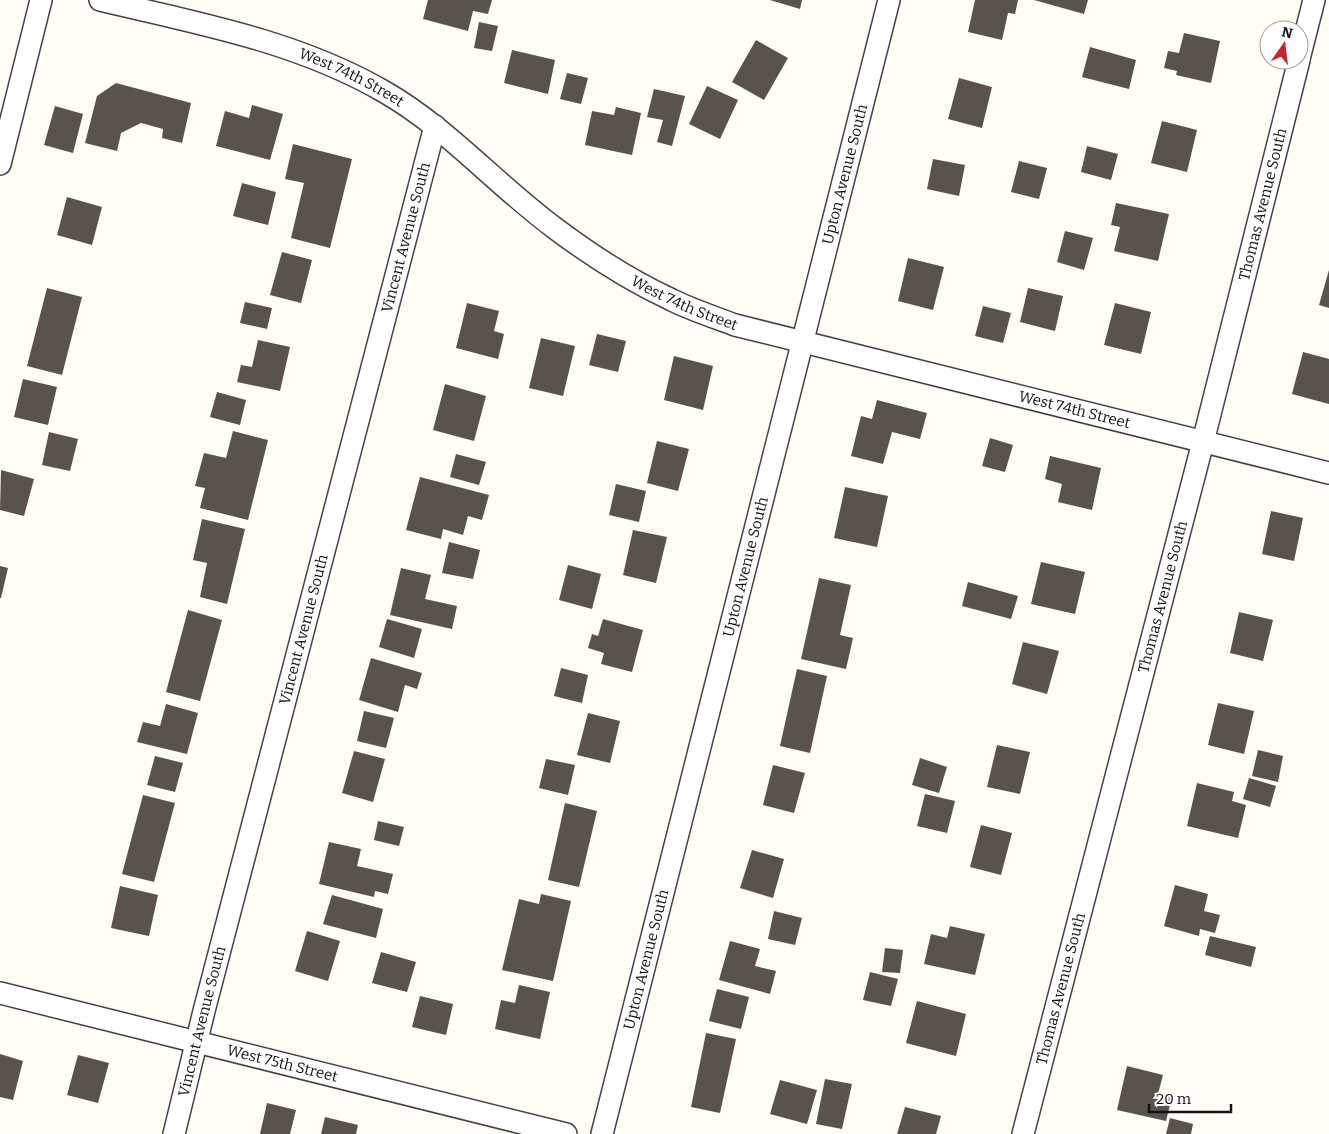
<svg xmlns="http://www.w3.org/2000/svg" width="1329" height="1134" viewBox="0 0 1329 1134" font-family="Bitter,serif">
  <rect width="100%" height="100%" fill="#fffdf5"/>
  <path fill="#5a524d" d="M428,0H492L488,14L473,11L468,31L423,19Z
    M770,0H802L800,9Z
    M975,0H1018L1015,14L1008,13L1002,40L968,32Z
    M1034,0H1088L1084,14Z
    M479,22L498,26L492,51L474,48Z
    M1184,33L1220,41L1211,83L1176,75L1177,71L1164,68L1168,51L1179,53Z
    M756,40L788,58L764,100L732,82Z
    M1090,47L1136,60L1129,89L1082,77Z
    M512,50L555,60L548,94L504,83Z
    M567,73L588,78L581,104L560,99Z
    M959,78L992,87L982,128L948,119Z
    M116,83L191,103L182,143L162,138L163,129L141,123L121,133L117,151L85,143L97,96Z
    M707,86L738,100L720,139L689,124Z
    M654,89L685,96L672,146L657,142L663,120L647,117Z
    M252,105L283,114L270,160L216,146L225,111L249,118Z
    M55,106L83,114L73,153L44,145Z
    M616,107L641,113L632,155L585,145L592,111L614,115Z
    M1162,121L1197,130L1187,172L1151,163Z
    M293,144L352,159L330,248L291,238L304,183L285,179Z
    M1087,146L1118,154L1111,180L1081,172Z
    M933,159L965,165L959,196L927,189Z
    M1019,161L1047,168L1039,199L1011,192Z
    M242,183L276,192L268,225L233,216Z
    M67,197L102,207L92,245L57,235Z
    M1116,203L1169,214L1158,261L1114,251L1120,227L1111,225Z
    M1065,231L1093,238L1084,270L1057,262Z
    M282,252L312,260L301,303L270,295Z
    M908,258L944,267L933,310L898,301Z
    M1329,270V308L1319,305Z
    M47,288L82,297L62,375L27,366Z
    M1028,288L1063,296L1055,331L1020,322Z
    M245,302L272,308L267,329L240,323Z
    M467,303L499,311L494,331L504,334L498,359L456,348Z
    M1115,303L1151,312L1141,354L1104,345Z
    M983,306L1011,313L1003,343L975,336Z
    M597,334L626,341L618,372L589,365Z
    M541,338L575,346L563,396L529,388Z
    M258,340L290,347L280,391L237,382L241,365L252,367Z
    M1303,352L1329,359V404L1292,394Z
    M674,356L713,366L703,410L664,400Z
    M23,379L57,387L48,425L14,417Z
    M445,384L486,396L474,441L433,430Z
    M217,392L246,400L240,425L210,417Z
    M877,400L927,413L920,439L892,432L883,464L851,456L861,416L872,419Z
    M233,431L268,440L248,520L200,508L205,488L195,486L204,453L226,458Z
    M49,432L78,439L70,471L42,465Z
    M990,438L1013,445L1005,472L982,466Z
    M657,441L689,449L678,491L647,483Z
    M456,454L486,462L479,485L450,477Z
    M1050,456L1101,468L1092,510L1058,502L1062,484L1045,479Z
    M1,470L34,479L24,516L0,510Z
    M420,477L489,495L482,520L468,516L463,535L443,529L441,539L406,530Z
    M616,484L646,491L639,522L609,515Z
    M845,487L888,496L877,547L834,538Z
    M1271,511L1303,518L1294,561L1262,554Z
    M202,519L245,529L227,604L200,597L207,563L193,560Z
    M633,530L667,537L656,583L623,575Z
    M449,542L480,550L473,579L442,573Z
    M1041,562L1085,572L1075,614L1031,604Z
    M568,565L601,574L592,609L559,600Z
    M0,566L8,568L1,598H0Z
    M401,568L431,575L425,599L457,606L452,629L390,615Z
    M819,578L851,585L840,635L853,638L846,669L801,659Z
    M968,582L1018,596L1011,619L962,606Z
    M188,610L222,620L200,701L166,692Z
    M1239,612L1273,620L1263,661L1230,653Z
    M387,619L422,629L414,658L379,647Z
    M603,619L643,630L632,672L601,664L604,653L588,648L592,634L598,636Z
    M1023,642L1059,651L1047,694L1012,684Z
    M371,658L422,673L417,689L405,685L398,712L359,700Z
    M561,668L588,675L582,703L554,696Z
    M797,669L827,676L810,753L780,746Z
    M1218,703L1254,711L1244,754L1208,745Z
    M166,704L198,713L187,754L137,742L143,722L160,726Z
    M364,711L394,718L386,748L357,741Z
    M588,713L620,721L610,763L577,755Z
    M997,745L1030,752L1020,794L987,787Z
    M1258,750L1283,756L1278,782L1252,776Z
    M354,751L385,759L373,802L342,793Z
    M155,756L183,763L175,792L147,785Z
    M920,758L947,767L939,793L912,785Z
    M546,759L575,765L568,795L539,788Z
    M773,765L805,773L794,813L763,805Z
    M1249,778L1276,786L1270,807L1243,799Z
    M1197,783L1234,792L1232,801L1246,805L1238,838L1187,826Z
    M925,794L955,801L947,833L917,826Z
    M143,795L175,803L154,882L122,874Z
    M565,803L597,811L579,887L548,880Z
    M378,821L404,827L399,846L374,840Z
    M981,825L1012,833L1001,875L970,867Z
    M329,842L361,849L357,866L393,874L388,894L375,891L374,897L319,884Z
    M752,850L784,859L773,898L740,888Z
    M1175,885L1208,894L1204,911L1220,915L1215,933L1200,929L1199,936L1164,926Z
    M120,886L158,895L149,936L111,928Z
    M541,894L571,901L553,981L502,970L519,899L539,904Z
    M332,895L383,909L376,938L323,924Z
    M774,911L802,918L795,945L768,939Z
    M950,926L985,934L975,975L924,964L931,934L947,938Z
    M307,931L340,941L328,981L295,971Z
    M1210,936L1256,947L1251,967L1205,955Z
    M730,941L760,949L755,966L776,971L770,994L719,980Z
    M885,948L903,950L900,973L882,972Z
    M381,952L416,962L407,992L372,983Z
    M870,972L898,979L891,1006L863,1000Z
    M519,985L550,992L540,1039L495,1029L501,1000L515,1003Z
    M717,989L749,997L741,1029L709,1021Z
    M420,996L453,1004L446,1035L412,1027Z
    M917,1001L966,1014L956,1056L906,1043Z
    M706,1033L736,1039L720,1113L691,1107Z
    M0,1054L23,1061L13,1100L0,1097Z
    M78,1055L109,1063L98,1103L67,1095Z
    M1127,1066L1163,1075L1158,1094L1172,1097L1166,1121L1117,1110Z
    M825,1079L852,1084L842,1129L816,1124Z
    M780,1080L817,1090L807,1124L770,1114Z
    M267,1103L296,1110L290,1134H260Z
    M905,1107L941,1116L936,1134H897Z
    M325,1117L358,1125L356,1134H321Z
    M1170,1118L1193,1124L1191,1134H1166Z"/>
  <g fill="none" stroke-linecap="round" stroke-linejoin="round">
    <defs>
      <g id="street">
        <path id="s1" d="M100,0C197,23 296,41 383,91C448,128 496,185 556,229C592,256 631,281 672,300C692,310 714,317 735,325L1329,473"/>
        <path d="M1299,59L1314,0"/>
        <path d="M0,164L41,0"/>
        <path id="s2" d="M0,993L566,1134"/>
        <path id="s3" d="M174,1134L204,1011L435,126"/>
        <path id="s4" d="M602,1134L889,0"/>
        <path id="s5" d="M1023,1134L1203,442L1299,60"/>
      </g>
    </defs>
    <use href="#street" stroke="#444" stroke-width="24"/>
    <use href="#street" stroke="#fff" stroke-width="21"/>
  </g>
  <g text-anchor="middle" stroke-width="5" stroke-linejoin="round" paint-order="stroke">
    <g font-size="15" fill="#111" stroke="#fff">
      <text dy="5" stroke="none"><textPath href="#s1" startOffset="264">West 74th Street</textPath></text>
      <text dy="5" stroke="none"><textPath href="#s4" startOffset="990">Upton Avenue South</textPath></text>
      <text dy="5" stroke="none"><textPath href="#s5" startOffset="960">Thomas Avenue South</textPath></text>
      <text dy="5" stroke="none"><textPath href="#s3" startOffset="926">Vincent Avenue South</textPath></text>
      <text dy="5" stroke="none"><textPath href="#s1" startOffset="669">West 74th Street</textPath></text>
      <text dy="5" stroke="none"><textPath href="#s1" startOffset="1074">West 74th Street</textPath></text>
      <text dy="5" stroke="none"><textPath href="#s4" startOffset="585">Upton Avenue South</textPath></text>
      <text dy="5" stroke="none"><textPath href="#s5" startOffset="555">Thomas Avenue South</textPath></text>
      <text dy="5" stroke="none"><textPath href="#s3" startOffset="521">Vincent Avenue South</textPath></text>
      <text dy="5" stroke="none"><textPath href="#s4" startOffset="180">Upton Avenue South</textPath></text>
      <text dy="5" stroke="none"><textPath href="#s5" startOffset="150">Thomas Avenue South</textPath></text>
      <text dy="5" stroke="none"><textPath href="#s3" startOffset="116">Vincent Avenue South</textPath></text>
      <text dy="5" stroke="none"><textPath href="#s2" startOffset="291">West 75th Street</textPath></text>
    </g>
  </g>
  <g transform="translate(1284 45) rotate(14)"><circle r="24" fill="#ffffff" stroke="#a0a0a0"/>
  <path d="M0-4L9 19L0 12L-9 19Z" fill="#c4262e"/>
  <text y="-8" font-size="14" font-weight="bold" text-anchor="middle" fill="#111111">N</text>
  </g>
  <path d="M1149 1104v8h82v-8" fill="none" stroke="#111111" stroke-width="2.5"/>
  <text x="1156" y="1104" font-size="15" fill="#111111" stroke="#ffffff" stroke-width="4" paint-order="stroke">20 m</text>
</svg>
